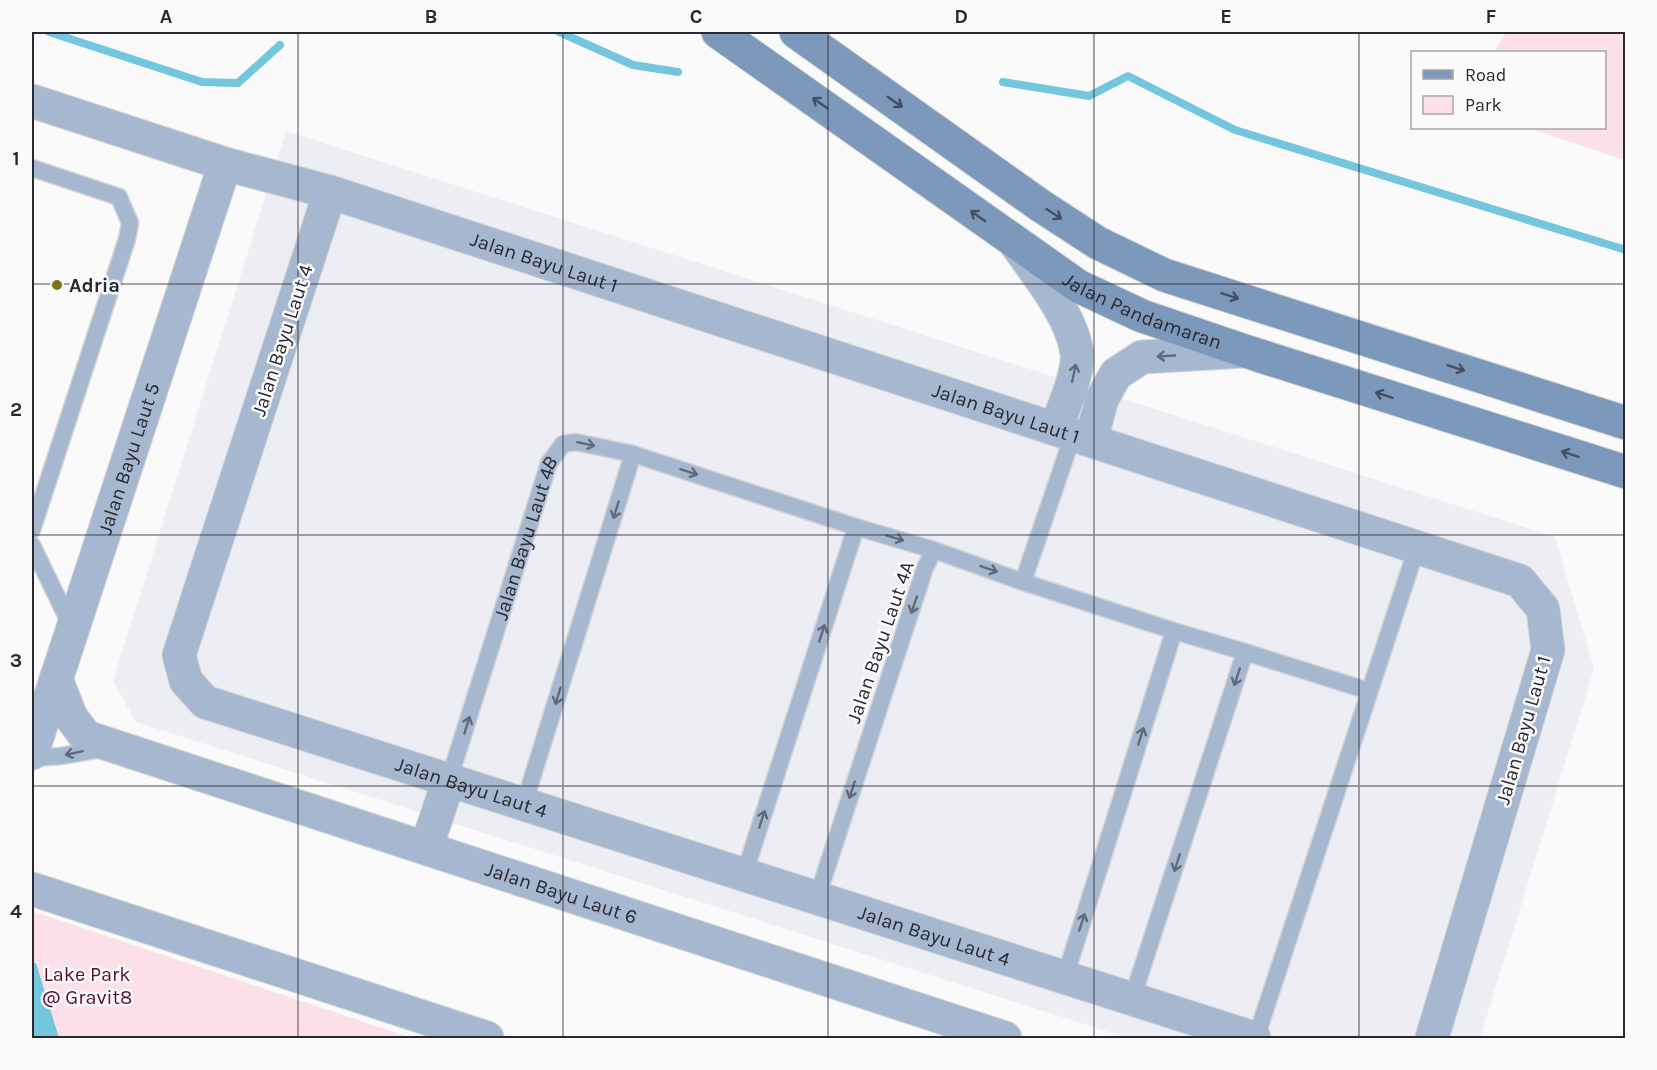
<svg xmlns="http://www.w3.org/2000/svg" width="1657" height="1070" viewBox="0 0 1657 1070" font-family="Karla,sans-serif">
  <rect width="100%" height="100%" fill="#fafafa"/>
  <path fill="#ededf4" d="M286,131L1555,537L1594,669L1480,1038H1128L136,722L113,681Z"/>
  <path fill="#fbe0e8" d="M1506,32H1625V160L1529,128H1604V52H1494Z
    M32,911L412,1038H32Z"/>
  <path fill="#74c6df" d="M36,963L59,1038H32V964Z"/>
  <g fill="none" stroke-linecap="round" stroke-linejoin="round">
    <path stroke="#74c6df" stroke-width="8" d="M49,32L202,82L238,83L280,45
      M559,32L633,65L678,72
      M1003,82L1089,96L1128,76L1235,130L1626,250"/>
    <defs>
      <g id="lane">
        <path d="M32,168L119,197L130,223L127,239L32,530"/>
        <path d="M32,545L72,628"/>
        <path d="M1023,582L1073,435"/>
        <path d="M1245,652L1369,691"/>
        <path d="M32,758L61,756L101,749"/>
        <path id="s1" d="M449,780L549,463L563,444L576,442L633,454L856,527L934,550L1023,582L1174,631L1245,652L1132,999"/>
        <path d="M524,804L633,454"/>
        <path d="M744,875L856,527"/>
        <path d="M817,898L925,568L934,550"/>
        <path d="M1065,977L1174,631"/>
        <path d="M1256,1038L1417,547"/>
      </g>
      <g id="street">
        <path id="s2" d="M32,101L225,164L330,192L1520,581L1543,609L1548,650L1432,1038"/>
        <path id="s3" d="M330,192L179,655L186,681L205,702L1254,1038"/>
        <path d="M1016,244C1037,274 1072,316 1077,353C1079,374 1063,409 1055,429"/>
        <path d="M1091,440L1102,399L1116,374L1142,357L1245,351"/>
        <path id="s4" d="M56,679L71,717L86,737L1005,1038"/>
        <path id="s5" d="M32,753L225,164"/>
        <path d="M426,848L449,780"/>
        <path d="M32,889L487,1038"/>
      </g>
      <g id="secondary">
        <path id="s6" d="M718,32L1078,286L1142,316L1245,351L1626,472"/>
        <path d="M796,32L1041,206L1098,243L1164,275L1626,423"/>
      </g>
    </defs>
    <use href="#lane" stroke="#d4d4d6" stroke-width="19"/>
    <use href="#street" stroke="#d4d4d6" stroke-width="35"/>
    <use href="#secondary" stroke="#d4d4d6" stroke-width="35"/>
    <use href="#lane" stroke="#a6b8d0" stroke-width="16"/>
    <use href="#street" stroke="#a6b8d0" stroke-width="33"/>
    <use href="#secondary" stroke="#7c98ba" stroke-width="33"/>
  </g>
  <defs><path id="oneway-shaft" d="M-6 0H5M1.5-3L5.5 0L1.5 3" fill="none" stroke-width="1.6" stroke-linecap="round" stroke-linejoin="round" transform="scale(1.5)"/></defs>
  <g stroke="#464f62">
    <use href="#oneway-shaft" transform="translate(895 102) rotate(35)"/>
    <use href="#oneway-shaft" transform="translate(820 103) rotate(-145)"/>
    <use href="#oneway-shaft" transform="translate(1054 214) rotate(33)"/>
    <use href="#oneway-shaft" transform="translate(978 216) rotate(-145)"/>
    <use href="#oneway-shaft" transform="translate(1230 296) rotate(18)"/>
    <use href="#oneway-shaft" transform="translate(1456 368) rotate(18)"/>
    <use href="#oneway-shaft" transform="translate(1384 395) rotate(-162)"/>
    <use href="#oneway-shaft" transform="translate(1570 454) rotate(-162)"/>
  </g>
  <g stroke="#61697a">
    <use href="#oneway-shaft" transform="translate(1166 356) rotate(177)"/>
    <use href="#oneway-shaft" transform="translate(1074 373) rotate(-78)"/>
    <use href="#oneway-shaft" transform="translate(586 444) rotate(12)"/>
    <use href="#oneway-shaft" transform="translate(689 472) rotate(18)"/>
    <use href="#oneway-shaft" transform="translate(616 510) rotate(107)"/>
    <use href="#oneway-shaft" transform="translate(895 538) rotate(17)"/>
    <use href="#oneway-shaft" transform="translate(989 569) rotate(19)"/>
    <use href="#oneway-shaft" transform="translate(914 605) rotate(109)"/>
    <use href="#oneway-shaft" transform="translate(822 633) rotate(-72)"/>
    <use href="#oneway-shaft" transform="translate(1237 677) rotate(108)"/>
    <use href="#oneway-shaft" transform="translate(558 696) rotate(107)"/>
    <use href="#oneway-shaft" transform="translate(467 725) rotate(-73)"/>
    <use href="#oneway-shaft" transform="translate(1141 736) rotate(-72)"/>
    <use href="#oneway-shaft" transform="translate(74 753) rotate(168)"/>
    <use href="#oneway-shaft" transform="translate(852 790) rotate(108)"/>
    <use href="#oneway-shaft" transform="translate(762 819) rotate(-72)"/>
    <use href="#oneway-shaft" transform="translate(1177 863) rotate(108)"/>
    <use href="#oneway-shaft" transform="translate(1082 922) rotate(-72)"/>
  </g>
  <path fill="none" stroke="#292833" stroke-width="1.5" stroke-opacity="0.55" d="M298,32V1038M563,32V1038M828,32V1038M1094,32V1038M1359,32V1038M32,284H1626M32,535H1626M32,786H1626"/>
  <circle fill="#807315" stroke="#fafafa" stroke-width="2" cx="57" cy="285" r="6"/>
  <g text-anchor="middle" stroke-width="5" stroke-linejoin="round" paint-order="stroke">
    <g font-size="20" fill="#292833" stroke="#fafafa">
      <text dy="7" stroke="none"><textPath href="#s2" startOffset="537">Jalan Bayu Laut 1</textPath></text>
      <text dy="7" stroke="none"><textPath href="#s6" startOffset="510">Jalan Pandamaran</textPath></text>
      <text transform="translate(282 340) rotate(-72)" y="7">Jalan Bayu Laut 4</text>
      <text dy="7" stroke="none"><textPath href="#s2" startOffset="1023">Jalan Bayu Laut 1</textPath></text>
      <text dy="7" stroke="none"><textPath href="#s5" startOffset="310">Jalan Bayu Laut 5</textPath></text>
      <text dy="7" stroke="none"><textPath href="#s1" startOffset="254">Jalan Bayu Laut 4B</textPath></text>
      <text transform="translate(880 642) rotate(-71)" y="7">Jalan Bayu Laut 4A</text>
      <text transform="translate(1523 730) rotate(-74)" y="7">Jalan Bayu Laut 1</text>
      <text dy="7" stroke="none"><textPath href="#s3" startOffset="822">Jalan Bayu Laut 4</textPath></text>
      <text dy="7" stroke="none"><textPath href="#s4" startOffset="566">Jalan Bayu Laut 6</textPath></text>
      <text dy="7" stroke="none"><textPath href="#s3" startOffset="1308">Jalan Bayu Laut 4</textPath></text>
    </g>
    <g font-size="20" font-weight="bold" fill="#292833" stroke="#fafafa" text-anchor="start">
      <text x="69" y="292">Adria</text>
    </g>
    <g font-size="20" fill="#5d0c33" stroke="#fafafa">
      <text x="87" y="981">Lake Park<tspan x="87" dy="23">@ Gravit8</tspan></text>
    </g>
  </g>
  <rect width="1657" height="1070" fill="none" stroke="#fafafa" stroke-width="66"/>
  <rect x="1411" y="51" width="195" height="78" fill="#fafafa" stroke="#a6a6aa" stroke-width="1.5"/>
  <rect x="1423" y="70" width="30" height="9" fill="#7c98ba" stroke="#a6a6aa" stroke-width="1.5"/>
  <text x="1465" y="81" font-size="18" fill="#292833">Road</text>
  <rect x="1423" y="96" width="30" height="18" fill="#fbe0e8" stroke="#a6a6aa" stroke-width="1.5"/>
  <text x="1465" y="111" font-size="18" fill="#292833">Park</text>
  <rect x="33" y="33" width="1591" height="1004" fill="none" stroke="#292833" stroke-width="2"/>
  <g font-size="20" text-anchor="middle" font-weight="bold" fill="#292833">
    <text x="166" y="23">A</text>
    <text x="431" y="23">B</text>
    <text x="696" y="23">C</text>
    <text x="961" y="23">D</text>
    <text x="1226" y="23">E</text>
    <text x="1491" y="23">F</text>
    <text x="16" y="165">1</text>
    <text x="16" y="416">2</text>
    <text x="16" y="667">3</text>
    <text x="16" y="918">4</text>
  </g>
</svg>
